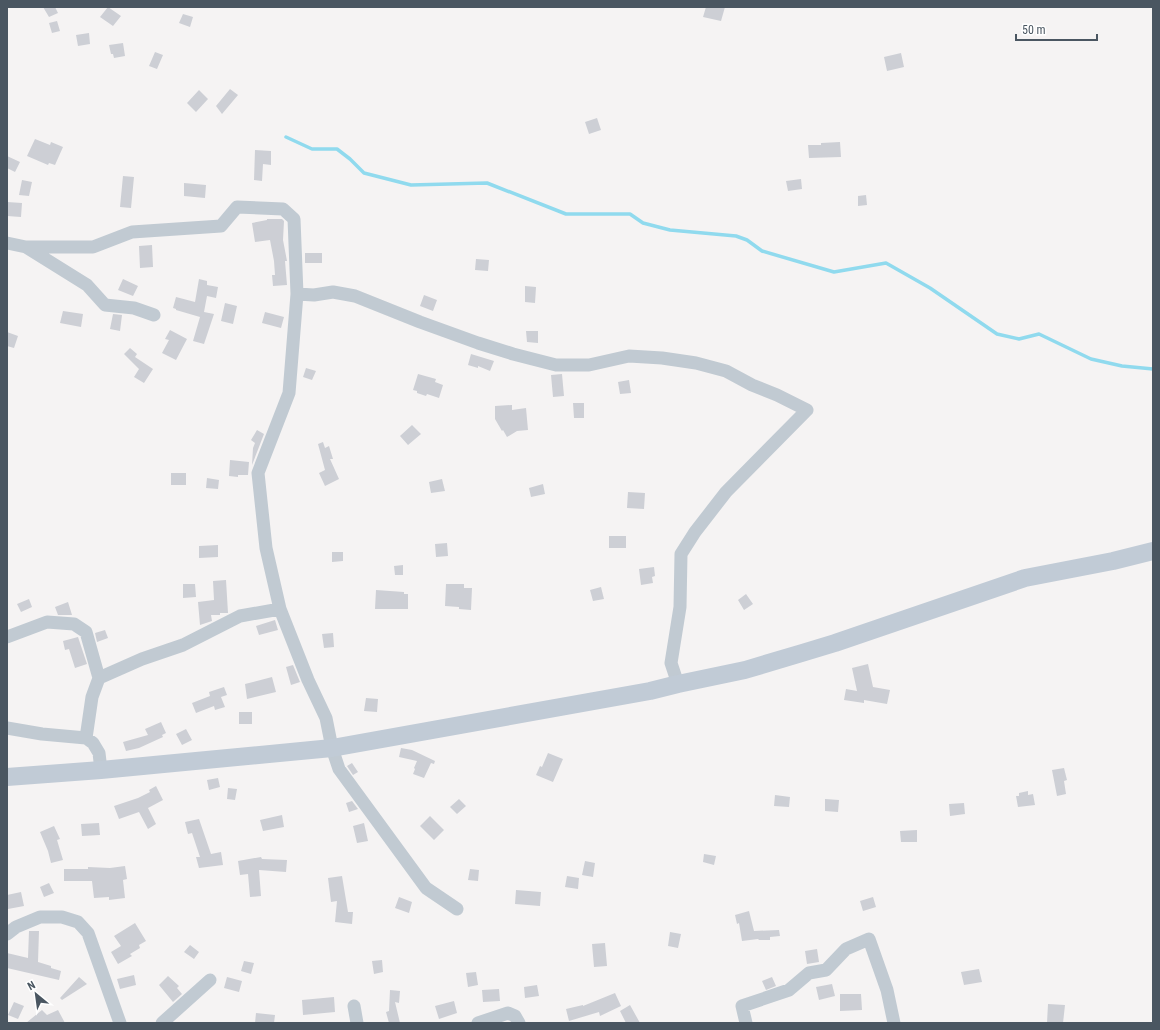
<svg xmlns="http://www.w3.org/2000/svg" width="1160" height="1030" viewBox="0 0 1160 1030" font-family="'Roboto Condensed',sans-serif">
  <rect width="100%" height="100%" fill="#f5f3f3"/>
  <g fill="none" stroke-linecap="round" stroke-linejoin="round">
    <path stroke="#90daee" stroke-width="3.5" d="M286,137L312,149H337L350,159L364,173L411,185L487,183L566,214H630L643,223L670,230L736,236L747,240L762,251L834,272L886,263L930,288L997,334L1019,339L1039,334L1091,359L1122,366L1153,369"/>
  </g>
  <path fill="#cdcfd5" d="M43,7H55L58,13L49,17Z
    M108,7L121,16L113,26L100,17Z
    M706,7H725L721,21L703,17Z
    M183,14L193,17L190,27L179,23Z
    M57,21L60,31L52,33L49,23Z
    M89,33L90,44L78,46L76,35Z
    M123,43L125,56L114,58L113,54H111L109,45Z
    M155,52L163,55L157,69L149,66Z
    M901,53L904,67L887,71L884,57Z
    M230,89L238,95L222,114L216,106Z
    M199,90L208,99L196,112L187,103Z
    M597,118L601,130L589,134L585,122Z
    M35,139L50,145L51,142L63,147L55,165L49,163L48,165L27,156Z
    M840,142L841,157L809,158L808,145H821V143Z
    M255,150L271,151V165L263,164L262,181L254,180Z
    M7,156L20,162L15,172L7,168Z
    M123,176L134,177L131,208L120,207Z
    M801,179L802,189L788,191L786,181Z
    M22,180L32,182L29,196L19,195Z
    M184,183L206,185L205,198L184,196Z
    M866,195L867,205L858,206V196Z
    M7,202L22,203L21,217L7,216Z
    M267,219H282L284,221L283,240L287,261H285L287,285L273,286L272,275H275L274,261L270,240L255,242L252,223L267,220Z
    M152,245L153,267L140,268L139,246Z
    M305,253H322V263H305Z
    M476,259L489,260L488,271L475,270Z
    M123,279L138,286L133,296L118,290Z
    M199,279L207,281V285L218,287L216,298L207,296L204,312L214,314L204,344L193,341L200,317L176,310V309L173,308L176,297L195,302Z
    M525,286L536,287L535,303L525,302Z
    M424,295L437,300L433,311L420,306Z
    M225,303L237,306L233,324L221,321Z
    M63,311L83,314L81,327L60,323Z
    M265,312L284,317L281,328L262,323Z
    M113,314L122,315L120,331L110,329Z
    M170,330L187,339L176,360L162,353L169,340L165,339Z
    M526,331H538V343L527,342Z
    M7,332L18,336L14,348L7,346Z
    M130,348L137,354L135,357L153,369L144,383L134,377L139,369L124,354Z
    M471,354L494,361L490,371L478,366V368L468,365Z
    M306,368L316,371L312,380L303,377Z
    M418,374L436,379L435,382L443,385L439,398L427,394L426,396L417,393V391L413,390Z
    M562,374L564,396L553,397L551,375Z
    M629,380L631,393L620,394L618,382Z
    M573,403H584V418H574Z
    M512,405V410L526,408L528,430L517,431L507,437L503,430L502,431L495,419V406Z
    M412,425L421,434L408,445L400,436Z
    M257,430L264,434L252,465L253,448L255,443L251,440Z
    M323,442L325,448L329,446L333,459H330L339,479L325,486L319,473L325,470L318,444Z
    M230,460L249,462L248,475H238V477L229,476Z
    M171,473H186V485H171Z
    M207,478L219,480L218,489L206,488Z
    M442,479L445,491L431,493L429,482Z
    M543,484L545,494L531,497L529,488Z
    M628,492L645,493L644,509L627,508Z
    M609,536H626V548H609Z
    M447,543L448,556L436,557L435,544Z
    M218,545V557L199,558V546Z
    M332,552H343V561L332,562Z
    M403,565V575H395L394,566Z
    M654,567L655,576L652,577L653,583L641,585L639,569Z
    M226,580L228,613H220V615H211L212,621L200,625L198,602L214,600L213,581Z
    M183,584H195L196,597L183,598Z
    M446,584H464V588H472L471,610L459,609V607L445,606Z
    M601,587L604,599L593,601L590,590Z
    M376,590L404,592V594H408V609H375Z
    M746,594L753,604L744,610L738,600Z
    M29,599L32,607L21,612L17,604Z
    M68,602L72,615H58L55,607Z
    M275,620L278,630L259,635L256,626Z
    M105,630L108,638L97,642L95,633Z
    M333,633L334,647L324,648L322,634Z
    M78,637L87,664L75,668L69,649L65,650L63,641Z
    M868,664L873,687L890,690L887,704L864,700V703L844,700L846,689L857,691L852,668Z
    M293,665L300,682L291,685L286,667Z
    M272,677L276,692L247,699L245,684Z
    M224,687L227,695L221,697L225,707L215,710L214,706L196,713L192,703L210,696L209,692Z
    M366,698L378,699L377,712L364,711Z
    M239,712H252V724H239Z
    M161,722L166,733L162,735L163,737L139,748L126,751L123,742L148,735L145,729Z
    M186,729L192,740L182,745L176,734Z
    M401,748L412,750L435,761L434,764L431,763L424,778L413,774L415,769L414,768L417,761L399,757Z
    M548,753L563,759L553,782L536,775L540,766L542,767Z
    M352,763L358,772L353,775L347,766Z
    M1064,768L1067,780L1064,781L1066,794L1057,796L1052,770Z
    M218,778L220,787L209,790L207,780Z
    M156,786L163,800L148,808L156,824L148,829L139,812L119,819L114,806L138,798L150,792L149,790Z
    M228,788L237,789L235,800L227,799Z
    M1028,791V795L1033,794L1035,805L1018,807L1016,796H1019V793Z
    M775,795L790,797L789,807L774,806Z
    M459,799L466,806L457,814L450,807Z
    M825,799L839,800L838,812L825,811Z
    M352,801L358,809L349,812L346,803Z
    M964,803L965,814L950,816L949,804Z
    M282,815L284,827L263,831L260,820Z
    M430,816L444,830L434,840L420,826Z
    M199,819L211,854L221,852L223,865L199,868L196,857H200L192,833L188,834L185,822Z
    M99,823L100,835L82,836L81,824Z
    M364,823L368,841L357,843L353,826Z
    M54,826L60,839L57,840L63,860L51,863L48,851L40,832Z
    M917,830V842H901L900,831Z
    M704,854L716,856L714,865L703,862Z
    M261,857L262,859L287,860L286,872L259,870L261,896L250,897L248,874L240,875L238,861Z
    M585,861L595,863L593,877L582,875Z
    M125,866L127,879L123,880L125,898L109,900V897L94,898L92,881H64V869H88V867L110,868Z
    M470,869L479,870L478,881L468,880Z
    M342,876L348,912H353L352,924L335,922L337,901L331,902L328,878Z
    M567,876L579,878L578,889L565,887Z
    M49,883L54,893L44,897L40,887Z
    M516,890L541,892L540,906L515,904Z
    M21,892L24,906L8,909L7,895Z
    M399,897L412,902L409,913L395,908Z
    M873,897L876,907L863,911L860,901Z
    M749,911L754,931L779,930L780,936L770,937V940H759L758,939L742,941L739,923L737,924L735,915Z
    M135,923L146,941L139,945L140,948L130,954L132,956L118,964L111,952L121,946L114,936Z
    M29,931H39L38,962L51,966V968L61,971L59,980L7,968V953L28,958Z
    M670,932L681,934L678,948L668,946Z
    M605,943L607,966L594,967L592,944Z
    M190,945L199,952L194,959L184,952Z
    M817,949L819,962L807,964L805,951Z
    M382,960L383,972L374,974L372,961Z
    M244,961L254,963L251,974L241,971Z
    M979,969L982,982L964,985L961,972Z
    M476,972L478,985L468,987L466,973Z
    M134,975L136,985L120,989L117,979Z
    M168,976L179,986L177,988L182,994L173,1002L159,985Z
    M79,977L87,984L62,1000L60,998Z
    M227,977L242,981L239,992L224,988Z
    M772,977L776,986L766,990L762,981Z
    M832,984L835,996L819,1000L816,987Z
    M537,985L539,996L525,998L524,987Z
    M499,989L500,1001L483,1002L482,990Z
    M390,990L400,991L399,1003L395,1002L400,1023H389L386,1012L389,1011Z
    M615,993L621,1006L600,1016L599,1012L569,1021L566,1009L583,1005V1006Z
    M840,994H861L862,1010L840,1011Z
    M334,997L335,1012L303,1015L302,1000Z
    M454,1001L457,1013L439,1019L435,1006Z
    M14,1002L24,1006L18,1019L8,1015Z
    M1048,1004L1065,1005L1063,1023H1047Z
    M630,1005L640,1023H626L620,1011Z
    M42,1010L47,1015L58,1010L65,1023H26Z
    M256,1013L275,1015L274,1023H255Z"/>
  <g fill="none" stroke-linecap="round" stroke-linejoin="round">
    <path stroke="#c1cad2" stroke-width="13" d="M7,243L26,247H93L132,232L221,226L237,207L283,209L294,219L297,294L289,393L258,473L266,548L280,609
      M26,247L87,285L105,305L134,308L154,315
      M297,294L314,295L333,292L355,296L420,322L478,343L513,354L556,365H589L629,356L662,358L696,363L726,371L752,385L777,395L807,410L726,492L695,532L681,554L680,607L671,663L678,684
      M7,637L47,622L74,624L86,632L99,678
      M7,728L42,734L86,738L93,743L99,753L101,770
      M86,738L92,697L99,678L142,659L183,645L240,616L280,609L308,680L326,718L332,748L339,769L426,888L457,909
      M7,934L16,927L40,917H62L78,922L88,933L120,1023
      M354,1006L357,1023
      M162,1023L210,980
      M478,1023L508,1013L515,1016L519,1023
      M746,1023L742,1006L789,990L809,973L826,970L846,949L869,939L887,990L894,1023"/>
    <path stroke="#c1cbd6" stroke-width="18" d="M7,777L101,770L332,748L650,691L678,684L745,670L802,653L835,643L1025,578L1113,561L1153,551"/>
  </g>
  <rect width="1160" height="1030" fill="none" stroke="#4a5661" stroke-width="16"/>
  <g transform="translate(36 994) rotate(331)" stroke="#ffffff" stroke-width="3" paint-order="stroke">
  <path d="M0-3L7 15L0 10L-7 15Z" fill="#4a5661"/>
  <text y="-6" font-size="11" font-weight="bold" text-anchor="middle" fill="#4a5661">N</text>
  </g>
  <path d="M1016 34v6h81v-6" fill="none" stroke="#4a5661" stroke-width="2"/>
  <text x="1022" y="34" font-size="12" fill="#4a5661" stroke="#ffffff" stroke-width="3" paint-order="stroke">50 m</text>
</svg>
